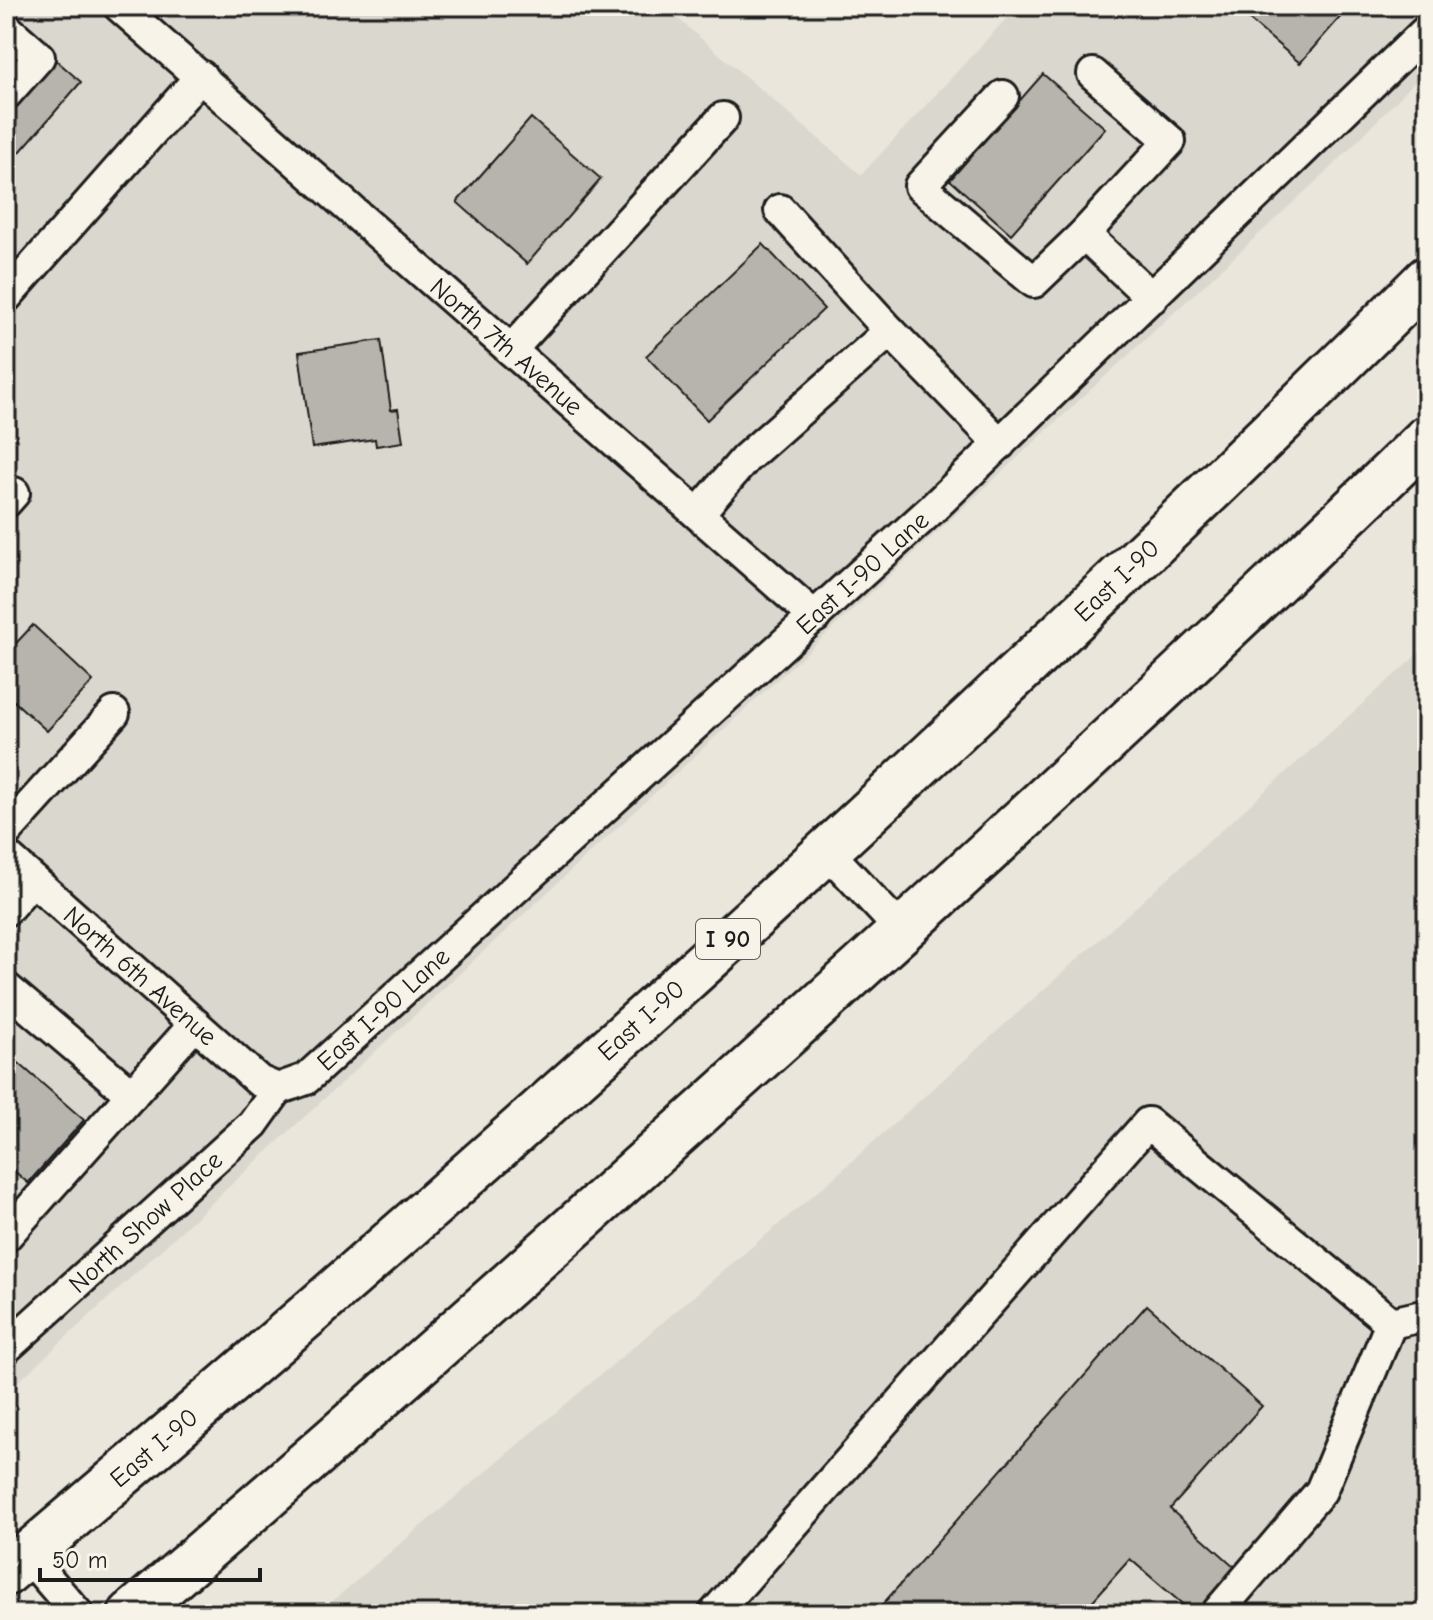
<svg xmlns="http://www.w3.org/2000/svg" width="1433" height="1620" viewBox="0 0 1433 1620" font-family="'Comic Neue',sans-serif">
  <rect width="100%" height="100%" fill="#eae6dc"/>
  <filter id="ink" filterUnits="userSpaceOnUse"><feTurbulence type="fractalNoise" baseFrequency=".0125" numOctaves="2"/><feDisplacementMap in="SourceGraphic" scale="16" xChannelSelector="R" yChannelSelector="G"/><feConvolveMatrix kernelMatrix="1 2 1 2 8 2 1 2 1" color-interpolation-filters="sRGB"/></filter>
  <g filter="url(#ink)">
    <path fill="#dad7ce" d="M6,6H663L861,175L1018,6H1427V69L1338,161L6,1393Z
      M1427,646V1614H317L830,1181Z"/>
    <path fill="#b6b4ac" stroke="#1c1c1c" stroke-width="2" d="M1233,6H1350L1300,63Z
      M56,60L81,82L6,168V117Z
      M1043,74L1105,128L1011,234L950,180Z
      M531,118L601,179L527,264L457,202Z
      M763,244L824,309L707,420L646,356Z
      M381,340L391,410L398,409L403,442L376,446L375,439L312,448L299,352Z
      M33,625L93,681L47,731L6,694V654Z
      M6,1052L84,1120L28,1183L6,1164Z
      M1147,1305L1262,1406L1170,1509L1235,1567L1194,1614L1130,1559L1081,1614H874Z"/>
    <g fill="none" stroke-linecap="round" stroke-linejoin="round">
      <defs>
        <g id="minor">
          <path id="s1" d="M119,6L815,617"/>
          <path d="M6,28L39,57L6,94"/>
          <path d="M1003,96L920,186L1034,282L1084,234L1170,141L1093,74"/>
          <path d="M780,210L890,331L1000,444"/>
          <path d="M1084,234L1152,298"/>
          <path d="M6,297L201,76"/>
          <path d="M511,350L723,118"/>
          <path d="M6,502L14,493"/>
          <path d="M698,514L745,459L890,331"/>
          <path d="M6,832L114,713"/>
          <path d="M826,850L902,931"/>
          <path id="s2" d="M6,856L259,1081L278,1089"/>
          <path d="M6,910L32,880"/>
          <path d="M6,988L132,1095"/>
          <path id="s3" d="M278,1089L306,1079L932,509L1427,30"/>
          <path d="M6,1236L195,1024"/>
          <path d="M1391,1323L1427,1315"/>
          <path id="s4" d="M6,1348L253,1124L278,1089"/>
          <path d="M27,1555L78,1614"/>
          <path d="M714,1614L1148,1123L1391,1323"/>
          <path d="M1216,1614L1321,1491L1391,1323"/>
        </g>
        <g id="highway">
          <path id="s5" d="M6,1573C496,1160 972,729 1427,279"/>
          <path d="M131,1614C334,1441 533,1264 731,1085C967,873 1199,658 1427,438"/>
        </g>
      </defs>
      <use href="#minor" stroke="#1c1c1c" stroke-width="36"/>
      <use href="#highway" stroke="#1c1c1c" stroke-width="50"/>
      <use href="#minor" stroke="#f7f3e8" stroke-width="30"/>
      <use href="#highway" stroke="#f7f3e8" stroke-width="44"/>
    </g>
  </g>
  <g text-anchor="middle" stroke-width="6" stroke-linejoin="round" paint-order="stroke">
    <rect fill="#f7f3e8" stroke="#5e5c59" stroke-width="2" x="696" y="919" width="64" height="40" rx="6"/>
    <g font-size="24" font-weight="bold" fill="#1c1c1c">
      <text x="728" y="947">I 90</text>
    </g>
    <g font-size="26" fill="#1c1c1c" stroke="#f7f3e8">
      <text dy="9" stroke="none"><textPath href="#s1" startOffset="516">North 7th Avenue</textPath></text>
      <text dy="9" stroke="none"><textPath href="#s3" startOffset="782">East I-90 Lane</textPath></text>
      <text dy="9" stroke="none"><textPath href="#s5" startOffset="1490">East I-90</textPath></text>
      <text dy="9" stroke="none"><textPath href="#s2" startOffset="180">North 6th Avenue</textPath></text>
      <text dy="9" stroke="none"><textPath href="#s3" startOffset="134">East I-90 Lane</textPath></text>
      <text dy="9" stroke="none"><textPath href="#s5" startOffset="842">East I-90</textPath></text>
      <text dy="9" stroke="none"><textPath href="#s4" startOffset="188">North Show Place</textPath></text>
      <text dy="9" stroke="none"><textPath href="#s5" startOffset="194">East I-90</textPath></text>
    </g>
  </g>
  <rect width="1433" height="1620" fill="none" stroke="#f7f3e8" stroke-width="32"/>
  <rect x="16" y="16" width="1401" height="1588" fill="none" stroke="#1c1c1c" stroke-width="3" filter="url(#ink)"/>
  <path d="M40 1568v12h220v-12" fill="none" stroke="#1c1c1c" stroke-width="4"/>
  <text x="52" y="1568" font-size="24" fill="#1c1c1c" stroke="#f7f3e8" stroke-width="6" paint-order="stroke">50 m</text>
</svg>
